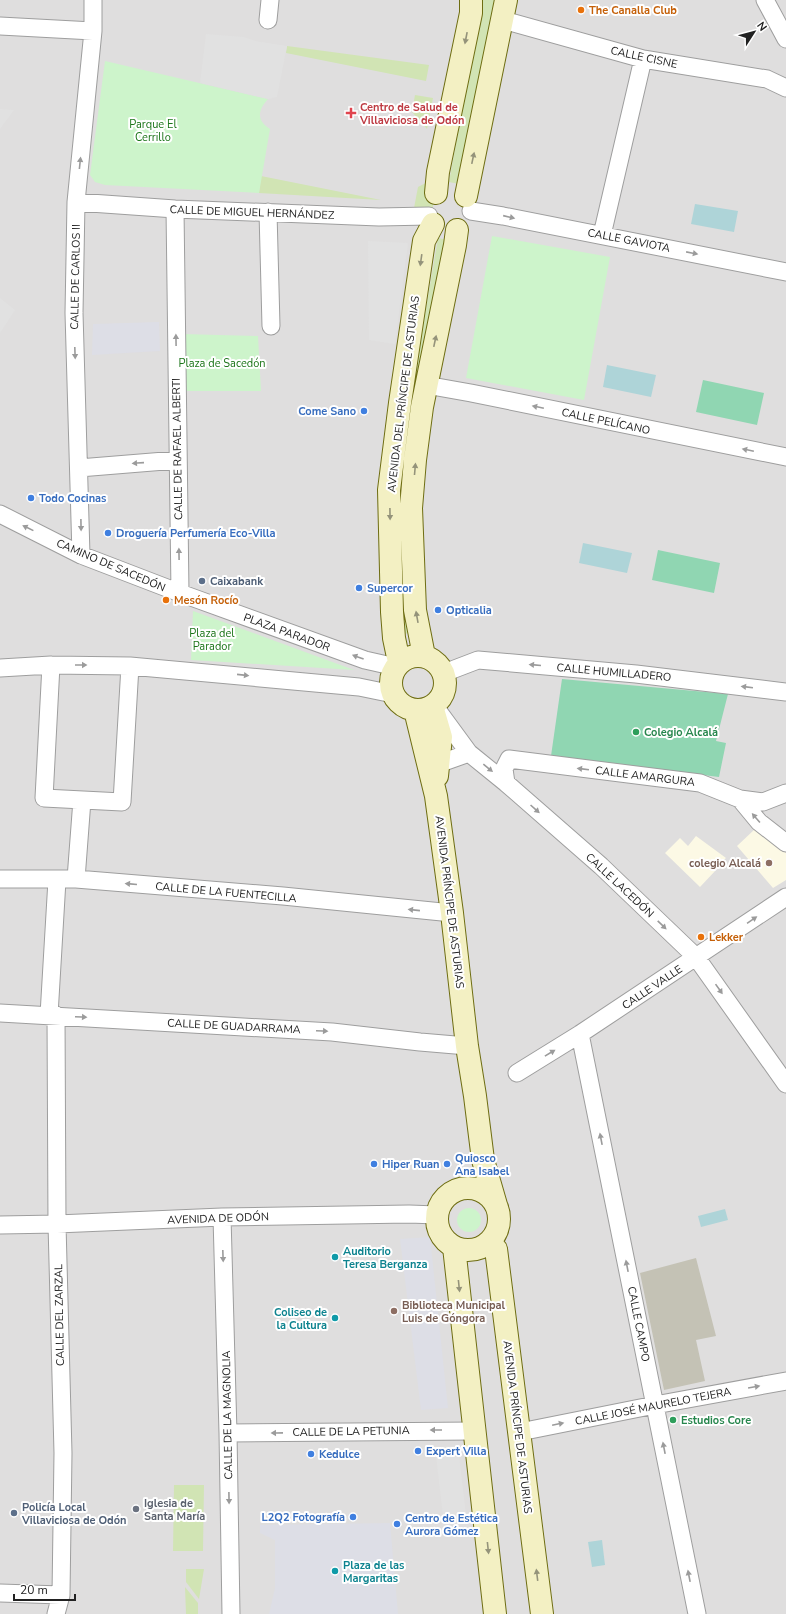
<svg xmlns="http://www.w3.org/2000/svg" width="786" height="1614" viewBox="0 0 786 1614" font-family="'Nunito Sans',sans-serif">
  <rect width="100%" height="100%" fill="#f0ede8"/>
  <path fill="#dfdede" d="M0,0H786V1614H0Z"/>
  <path fill="#fcf9e5" d="M755,829L786,853V880L773,888L737,846Z
    M696,836L726,858L714,868L716,870L700,887L665,853L680,838L688,846Z"/>
  <path fill="#c4c2b5" d="M696,1258L716,1336L696,1340L705,1381L664,1390L640,1273Z"/>
  <path fill="#d1e4b4" d="M482,0H496L459,184L449,182Z
    M287,46L429,65L426,81L286,53Z
    M415,95L433,98L427,129L412,112Z
    M261,176L381,200L259,193Z
    M439,176L432,211L414,208L418,187Z
    M438,238L448,240L403,491L410,633L403,634L395,491Z
    M174,1485H204L203,1551H173Z
    M186,1569H204L199,1599L186,1582Z
    M185,1587L198,1603V1614H186Z"/>
  <path fill="#cdf4cb" d="M105,61L268,99C257,111 257,121 270,129L259,193L105,185L95,182L90,175Z
    M492,236L610,257L584,400L466,378Z
    M182,334L258,336L261,391H183Z
    M193,611L354,670L191,660Z
    M457 1220a12 12 0 1 1 24 0a12 12 0 1 1-24 0Z"/>
  <path fill="#90d6b2" d="M703,380L764,393L757,425L696,412Z
    M658,550L720,563L714,593L652,580Z
    M562,679L728,694L716,741L726,743L719,777L551,756Z"/>
  <path fill="#e1e1e1" d="M206,34L243,37L255,41L287,46L277,97L268,99L200,83Z
    M0,109L14,110L0,129Z
    M368,241L408,243L395,344L369,340Z
    M0,298L15,310L0,333Z
    M458,1446L466,1514L443,1516L435,1447Z"/>
  <path fill="#dddee6" d="M159,322L160,351L92,355L93,324Z
    M430,1237L448,1408L421,1410L400,1239Z
    M390,1523L398,1614H269L275,1588V1540L260,1533V1525Z"/>
  <path fill="#aed4d8" d="M695,204L738,211L734,232L691,224Z
    M607,365L656,375L651,397L603,387Z
    M583,543L632,553L627,573L579,563Z
    M725,1209L728,1220L701,1227L698,1216Z
    M602,1540L605,1565L592,1567L588,1542Z"/>
  <g fill="none" stroke-linecap="round" stroke-linejoin="round">
    <defs>
      <path id="street" d="M765,0L786,39
        M268,20L270,0
        M503,20L643,59L767,79L786,88
        M0,26L93,31
        M76,202L175,209L379,217L429,216
        M175,209L180,593
        M471,211L503,216L786,272
        M268,212L271,326
        M602,235L643,59
        M426,385L471,393L786,457
        M79,468L177,460
        M0,514L81,555L180,593L365,660L396,667
        M81,555L74,313L76,202L93,31V0
        M51,665L44,798L122,802L130,666
        M0,668L51,665L130,666L359,687L393,694
        M444,673L478,660L636,674L786,692
        M436,708L469,753L506,783L601,866L696,957L786,1084
        M438,764L469,753
        M506,783L504,769L509,759L700,783L740,799L759,822L786,843
        M740,799L763,802L786,793
        M0,879H76L283,896L452,913
        M76,879L82,800
        M0,1013L332,1032L420,1042L467,1046
        M49,1015L57,880
        M56,1015L57,1224L63,1453L61,1595L56,1614
        M580,1034L697,1614
        M517,1073L580,1034L786,897
        M222,1217L228,1433L231,1614
        M0,1225L57,1224L222,1217L409,1214L437,1215
        M520,1432L655,1405L786,1381
        M228,1433L475,1431
        M0,1593L61,1595"/>
      <path id="secondary" d="M436,193L438,172L471,13V0
        M466,196L506,0
        M391 683a27 27 0 1 1 54 0a27 27 0 1 1-54 0Z
        M424,656L415,610L411,508L415,460L422,407L455,245L457,230
        M399,662L394,638L392,612L389,490L400,403L424,241L433,224
        M432,706L441,737L437,776
        M415,710L436,796L452,913L467,1046L475,1096L483,1160L496,1205
        M437 1219a31 31 0 1 1 62 0a31 31 0 1 1-62 0Z
        M489,1243L496,1249L542,1614
        M454,1247L495,1614"/>
    </defs>
    <use href="#street" stroke="#9e9e9e" stroke-width="19"/>
    <use href="#secondary" stroke="#6e6d12" stroke-width="24"/>
    <use href="#street" stroke="#fff" stroke-width="17"/>
    <use href="#secondary" stroke="#f3f0c3" stroke-width="22"/>
  </g>
  <defs><path id="oneway-solid" d="M-6-.8H1V-3.2L6.5 0L1 3.2V.8H-6Z"/></defs>
  <g fill="#94937a">
    <use href="#oneway-solid" transform="translate(466 38) rotate(101)"/>
    <use href="#oneway-solid" transform="translate(473 158) rotate(-78)"/>
    <use href="#oneway-solid" transform="translate(421 260) rotate(98)"/>
    <use href="#oneway-solid" transform="translate(435 341) rotate(-78)"/>
    <use href="#oneway-solid" transform="translate(415 469) rotate(-85)"/>
    <use href="#oneway-solid" transform="translate(390 514) rotate(89)"/>
    <use href="#oneway-solid" transform="translate(417 617) rotate(-100)"/>
    <use href="#oneway-solid" transform="translate(459 1286) rotate(84)"/>
    <use href="#oneway-solid" transform="translate(488 1548) rotate(84)"/>
    <use href="#oneway-solid" transform="translate(537 1575) rotate(-97)"/>
  </g>
  <g fill="#9b9b9b">
    <use href="#oneway-solid" transform="translate(80 163) rotate(-84)"/>
    <use href="#oneway-solid" transform="translate(509 217) rotate(13)"/>
    <use href="#oneway-solid" transform="translate(692 253) rotate(11)"/>
    <use href="#oneway-solid" transform="translate(176 340) rotate(-91)"/>
    <use href="#oneway-solid" transform="translate(75 353) rotate(88)"/>
    <use href="#oneway-solid" transform="translate(538 407) rotate(-168)"/>
    <use href="#oneway-solid" transform="translate(748 450) rotate(-168)"/>
    <use href="#oneway-solid" transform="translate(138 463) rotate(176)"/>
    <use href="#oneway-solid" transform="translate(81 525) rotate(89)"/>
    <use href="#oneway-solid" transform="translate(28 528) rotate(-154)"/>
    <use href="#oneway-solid" transform="translate(179 554) rotate(-91)"/>
    <use href="#oneway-solid" transform="translate(358 657) rotate(-160)"/>
    <use href="#oneway-solid" transform="translate(81 665)"/>
    <use href="#oneway-solid" transform="translate(535 665) rotate(-175)"/>
    <use href="#oneway-solid" transform="translate(243 675) rotate(6)"/>
    <use href="#oneway-solid" transform="translate(747 687) rotate(-173)"/>
    <use href="#oneway-solid" transform="translate(488 768) rotate(39)"/>
    <use href="#oneway-solid" transform="translate(583 769) rotate(-173)"/>
    <use href="#oneway-solid" transform="translate(535 809) rotate(42)"/>
    <use href="#oneway-solid" transform="translate(756 818) rotate(-131)"/>
    <use href="#oneway-solid" transform="translate(131 884) rotate(-175)"/>
    <use href="#oneway-solid" transform="translate(414 910) rotate(-174)"/>
    <use href="#oneway-solid" transform="translate(752 920) rotate(-34)"/>
    <use href="#oneway-solid" transform="translate(662 925) rotate(44)"/>
    <use href="#oneway-solid" transform="translate(719 989) rotate(55)"/>
    <use href="#oneway-solid" transform="translate(81 1017) rotate(3)"/>
    <use href="#oneway-solid" transform="translate(322 1031) rotate(3)"/>
    <use href="#oneway-solid" transform="translate(550 1053) rotate(-31)"/>
    <use href="#oneway-solid" transform="translate(601 1139) rotate(-101)"/>
    <use href="#oneway-solid" transform="translate(223 1256) rotate(88)"/>
    <use href="#oneway-solid" transform="translate(627 1266) rotate(-101)"/>
    <use href="#oneway-solid" transform="translate(754 1387) rotate(-10)"/>
    <use href="#oneway-solid" transform="translate(558 1424) rotate(-12)"/>
    <use href="#oneway-solid" transform="translate(436 1430) rotate(-180)"/>
    <use href="#oneway-solid" transform="translate(277 1433) rotate(179)"/>
    <use href="#oneway-solid" transform="translate(664 1448) rotate(-101)"/>
    <use href="#oneway-solid" transform="translate(229 1498) rotate(89)"/>
    <use href="#oneway-solid" transform="translate(689 1576) rotate(-101)"/>
  </g>
  <g fill="#e8710a" stroke="#fff" stroke-width="1.5">
    <circle cx="581" cy="10" r="4"/>
    <circle cx="166" cy="600" r="4"/>
    <circle cx="701" cy="937" r="4"/>
  </g>
  <path fill="#e0444e" stroke="#fff" stroke-width="1.5" d="M349 107h4v4h4v4h-4v4h-4v-4h-4v-4h4z"/>
  <g fill="#3f7fe0" stroke="#fff" stroke-width="1.5">
    <circle cx="364" cy="411" r="4"/>
    <circle cx="31" cy="498" r="4"/>
    <circle cx="108" cy="533" r="4"/>
    <circle cx="359" cy="588" r="4"/>
    <circle cx="438" cy="610" r="4"/>
    <circle cx="374" cy="1164" r="4"/>
    <circle cx="447" cy="1164" r="4"/>
    <circle cx="418" cy="1451" r="4"/>
    <circle cx="311" cy="1454" r="4"/>
    <circle cx="353" cy="1517" r="4"/>
    <circle cx="397" cy="1524" r="4"/>
  </g>
  <g fill="#5c6f8a" stroke="#fff" stroke-width="1.5">
    <circle cx="202" cy="581" r="4"/>
    <circle cx="14" cy="1513" r="4"/>
  </g>
  <g fill="#2e9e5b" stroke="#fff" stroke-width="1.5">
    <circle cx="636" cy="732" r="4"/>
    <circle cx="673" cy="1420" r="4"/>
  </g>
  <g fill="#8d6e63" stroke="#fff" stroke-width="1.5">
    <circle cx="769" cy="863" r="4"/>
    <circle cx="394" cy="1311" r="4"/>
  </g>
  <g fill="#0f9aa8" stroke="#fff" stroke-width="1.5">
    <circle cx="335" cy="1257" r="4"/>
    <circle cx="335" cy="1318" r="4"/>
    <circle cx="335" cy="1571" r="4"/>
  </g>
  <circle fill="#6b7280" stroke="#fff" stroke-width="1.5" cx="136" cy="1509" r="4"/>
  <g text-anchor="middle" stroke-width="4" stroke-linejoin="round" paint-order="stroke">
    <g font-size="11" font-weight="bold" fill="#c56008" stroke="#fff" text-anchor="start">
      <text x="589" y="14">The Canalla Club</text>
      <text x="174" y="604">Mesón Rocío</text>
      <text x="709" y="941">Lekker</text>
    </g>
    <g font-size="11" fill="#212121" stroke="#fff">
      <text transform="translate(644 57) rotate(12)" y="4">CALLE CISNE</text>
      <text transform="translate(252 212) rotate(2)" y="4">CALLE DE MIGUEL HERNÁNDEZ</text>
      <text transform="translate(629 240) rotate(11)" y="4">CALLE GAVIOTA</text>
      <text transform="translate(75 277) rotate(-89)" y="4">CALLE DE CARLOS II</text>
      <text transform="translate(403 394) rotate(-83)" y="4">AVENIDA DEL PRÍNCIPE DE ASTURIAS</text>
      <text transform="translate(606 421) rotate(12)" y="4">CALLE PELÍCANO</text>
      <text transform="translate(177 449) rotate(-91)" y="4">CALLE DE RAFAEL ALBERTI</text>
      <text transform="translate(111 565) rotate(23)" y="4">CAMINO DE SACEDÓN</text>
      <text transform="translate(287 632) rotate(20)" y="4">PLAZA PARADOR</text>
      <text transform="translate(614 672) rotate(5)" y="4">CALLE HUMILLADERO</text>
      <text transform="translate(645 776) rotate(7)" y="4">CALLE AMARGURA</text>
      <text transform="translate(620 885) rotate(43)" y="4">CALLE LACEDÓN</text>
      <text transform="translate(226 892) rotate(5)" y="4">CALLE DE LA FUENTECILLA</text>
      <text transform="translate(450 902) rotate(83)" y="4">AVENIDA PRÍNCIPE DE ASTURIAS</text>
      <text transform="translate(652 987) rotate(-34)" y="4">CALLE VALLE</text>
      <text transform="translate(234 1026) rotate(3)" y="4">CALLE DE GUADARRAMA</text>
      <text transform="translate(218 1218) rotate(-2)" y="4">AVENIDA DE ODÓN</text>
      <text transform="translate(59 1315) rotate(-91)" y="4">CALLE DEL ZARZAL</text>
      <text transform="translate(639 1324) rotate(79)" y="4">CALLE CAMPO</text>
      <text transform="translate(653 1406) rotate(-11)" y="4">CALLE JOSÉ MAURELO TEJERA</text>
      <text transform="translate(227 1415) rotate(-91)" y="4">CALLE DE LA MAGNOLIA</text>
      <text transform="translate(518 1427) rotate(83)" y="4">AVENIDA PRÍNCIPE DE ASTURIAS</text>
      <text transform="translate(351 1431) rotate(-1)" y="4">CALLE DE LA PETUNIA</text>
    </g>
    <g font-size="11" font-weight="bold" fill="#be3a42" stroke="#fff" text-anchor="start">
      <text x="360" y="111">Centro de Salud de<tspan x="360" dy="13">Villaviciosa de Odón</tspan></text>
    </g>
    <g font-size="11" fill="#1c7519" stroke="#fff">
      <text x="153" y="128">Parque El<tspan x="153" dy="13">Cerrillo</tspan></text>
      <text x="222" y="367">Plaza de Sacedón</text>
      <text x="212" y="637">Plaza del<tspan x="212" dy="13">Parador</tspan></text>
    </g>
    <g font-size="11" font-weight="bold" fill="#366cbe" stroke="#fff" text-anchor="start">
      <text x="356" y="415" text-anchor="end">Come Sano</text>
      <text x="39" y="502">Todo Cocinas</text>
      <text x="116" y="537">Droguería Perfumería Eco-Villa</text>
      <text x="367" y="592">Supercor</text>
      <text x="446" y="614">Opticalia</text>
      <text x="455" y="1162">Quiosco<tspan x="455" dy="13">Ana Isabel</tspan></text>
      <text x="382" y="1168">Hiper Ruan</text>
      <text x="426" y="1455">Expert Villa</text>
      <text x="319" y="1458">Kedulce</text>
      <text x="345" y="1521" text-anchor="end">L2Q2 Fotografía</text>
      <text x="405" y="1522">Centro de Estética<tspan x="405" dy="13">Aurora Gómez</tspan></text>
    </g>
    <g font-size="11" font-weight="bold" fill="#4e5e75" stroke="#fff" text-anchor="start">
      <text x="210" y="585">Caixabank</text>
      <text x="22" y="1511">Policía Local<tspan x="22" dy="13">Villaviciosa de Odón</tspan></text>
    </g>
    <g font-size="11" font-weight="bold" fill="#27864d" stroke="#fff" text-anchor="start">
      <text x="644" y="736">Colegio Alcalá</text>
      <text x="681" y="1424">Estudios Core</text>
    </g>
    <g font-size="11" font-weight="bold" fill="#785e54" stroke="#fff" text-anchor="end">
      <text x="761" y="867">colegio Alcalá</text>
      <text x="402" y="1309" text-anchor="start">Biblioteca Municipal<tspan x="402" dy="13">Luis de Góngora</tspan></text>
    </g>
    <g font-size="11" font-weight="bold" fill="#0d838f" stroke="#fff" text-anchor="start">
      <text x="343" y="1255">Auditorio<tspan x="343" dy="13">Teresa Berganza</tspan></text>
      <text x="327" y="1316" text-anchor="end">Coliseo de<tspan x="327" dy="13">la Cultura</tspan></text>
      <text x="343" y="1569">Plaza de las<tspan x="343" dy="13">Margaritas</tspan></text>
    </g>
    <g font-size="11" font-weight="bold" fill="#5b616d" stroke="#fff" text-anchor="start">
      <text x="144" y="1507">Iglesia de<tspan x="144" dy="13">Santa María</tspan></text>
    </g>
  </g>
  <g transform="translate(754 32) rotate(54)" stroke="#ffffff" stroke-width="3" paint-order="stroke">
  <path d="M0-3L7 15L0 10L-7 15Z" fill="#212121"/>
  <text y="-6" font-size="11" font-weight="bold" text-anchor="middle" fill="#212121">N</text>
  </g>
  <path d="M14 1594v6h61v-6" fill="none" stroke="#212121" stroke-width="2"/>
  <text x="20" y="1594" font-size="12" fill="#212121" stroke="#ffffff" stroke-width="3" paint-order="stroke">20 m</text>
</svg>
